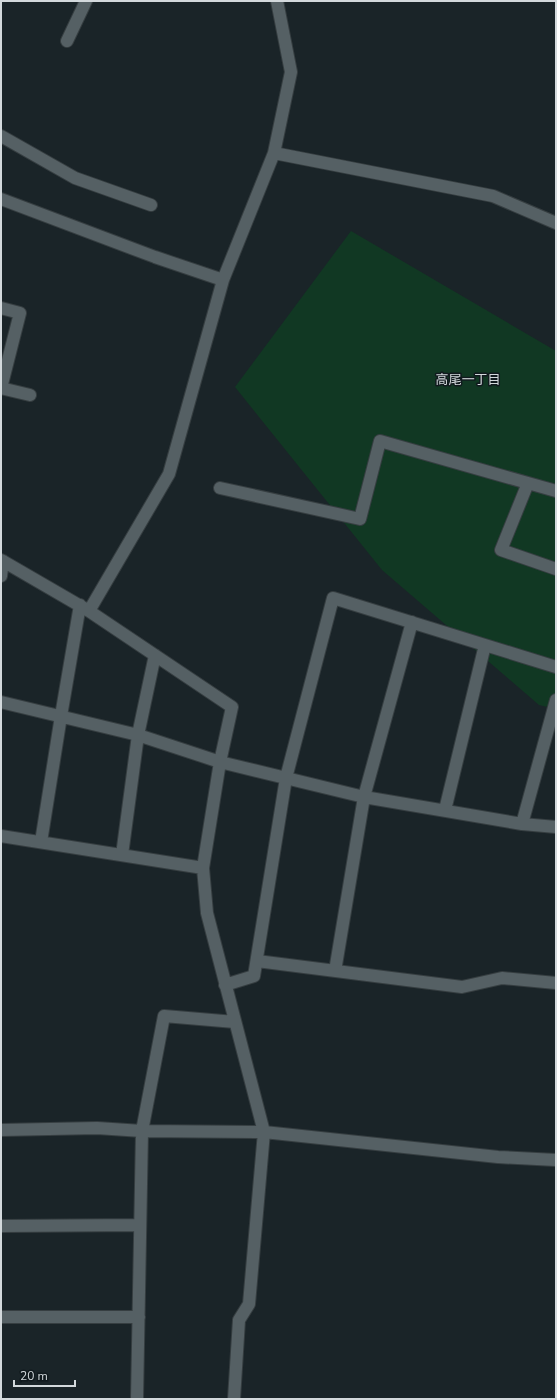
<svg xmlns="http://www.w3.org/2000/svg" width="557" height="1400" viewBox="0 0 557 1400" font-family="'Nunito Sans','Noto Sans JP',sans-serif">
  <rect width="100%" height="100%" fill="#1a2428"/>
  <path fill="#113823" d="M351,231L556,351V709L539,705L382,570L235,387Z"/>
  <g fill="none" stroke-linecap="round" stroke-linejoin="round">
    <defs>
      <path id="street" d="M67,41L86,1
        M1,136L75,178L151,205
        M274,153L493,196L556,223
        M1,199L155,257L223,280
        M1,308L20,313L1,388
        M1,388L30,395
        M528,483L501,550L556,569
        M220,488L360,519L380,441L556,491
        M1,560L89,611L232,707L220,762L203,868L207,913L264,1132L249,1304L239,1320L234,1399
        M1,576L3,561
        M89,611L169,474L223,280L274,153L291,72L277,1
        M1,702L138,735L220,762L364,797L522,824L556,827
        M445,810L485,645
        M522,824L556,700
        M1,836L203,868
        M41,842L61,716L80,605
        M122,855L138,735L155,655
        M257,961L462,987L502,978L556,983
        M335,971L364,797L412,622
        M225,985L254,976L286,778L333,598L556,667
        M1,1130L97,1128L142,1131L264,1132L498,1157L556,1160
        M1,1226L140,1225
        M1,1317H139
        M137,1399L142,1131L164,1016L235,1022"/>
    </defs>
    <use href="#street" stroke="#363e41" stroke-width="14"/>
    <use href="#street" stroke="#556064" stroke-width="12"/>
  </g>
  <g text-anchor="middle" stroke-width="3" stroke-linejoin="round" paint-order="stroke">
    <g font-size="13" fill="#d3d9dc" stroke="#111a1e">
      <text x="468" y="384">高尾一丁目</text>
    </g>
  </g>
  <rect width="557" height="1400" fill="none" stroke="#d3d9dc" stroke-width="4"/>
  <path d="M14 1380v6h61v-6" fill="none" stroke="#d3d9dc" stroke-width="2"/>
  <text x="20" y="1380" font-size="12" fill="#d3d9dc" stroke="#111a1e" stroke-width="3" paint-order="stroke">20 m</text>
</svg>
